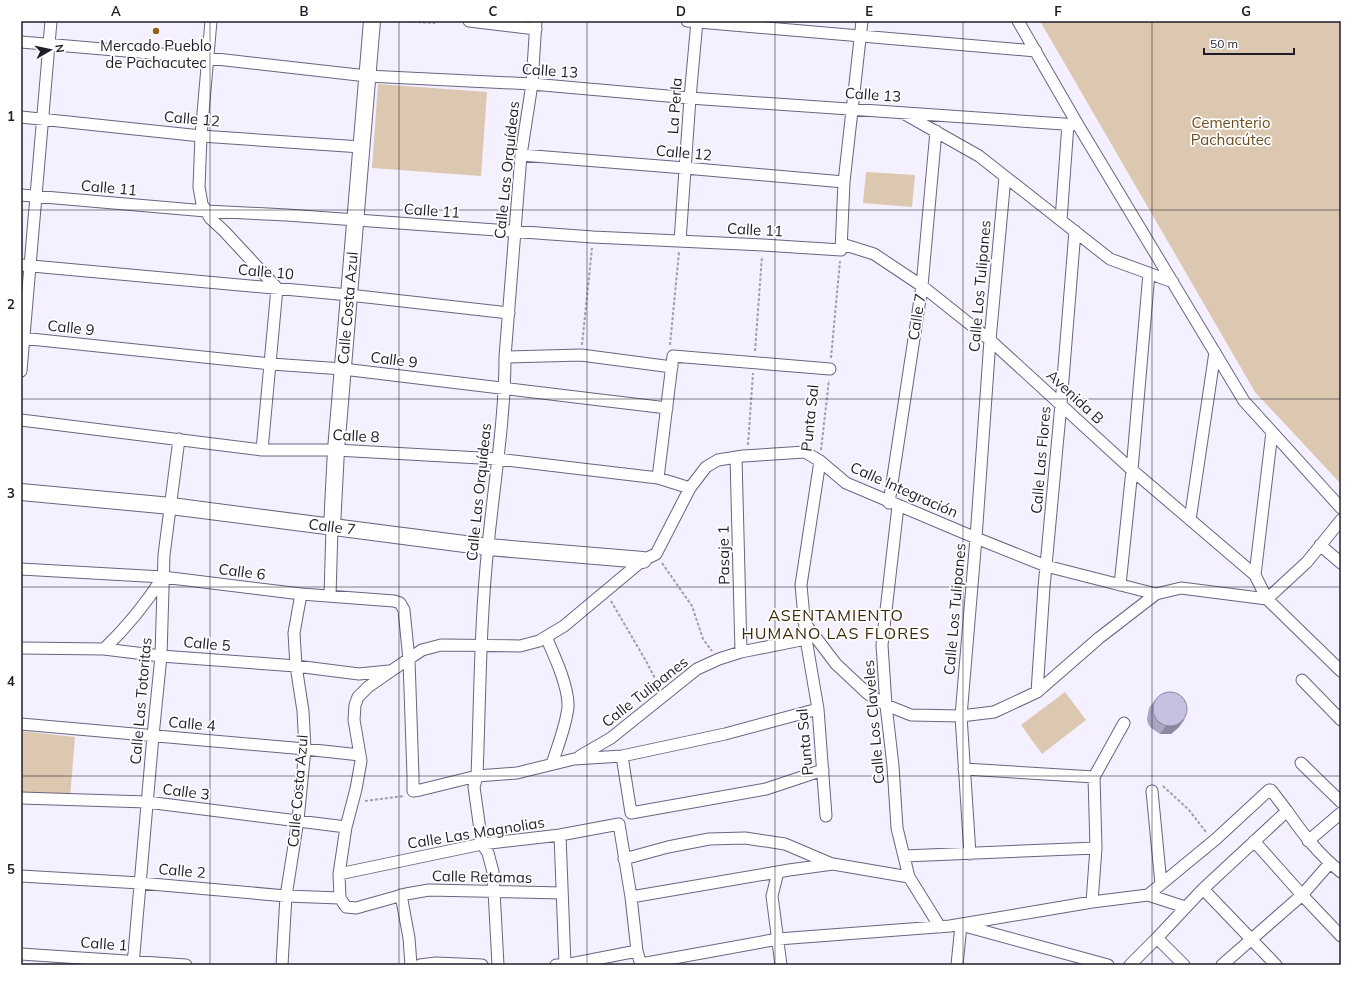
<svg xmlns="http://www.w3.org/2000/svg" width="1362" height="986" viewBox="0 0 1362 986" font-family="Mulish,sans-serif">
  <rect width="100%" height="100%" fill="#f4f0ff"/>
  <path fill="#dcc7b1" d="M1040,21H1341L1340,483L1255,392Z
    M378,84L487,92L481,176L372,168Z
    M866,172L915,175L912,207L863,203Z
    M1065,692L1086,720L1042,754L1021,725Z
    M21,731L75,737L70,798L21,794Z"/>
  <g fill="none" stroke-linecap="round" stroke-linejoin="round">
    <defs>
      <path id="street" d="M211,21L201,136L199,187L202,204L210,218L224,231L277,288L262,450
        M469,21L536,29
        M687,21L1036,51
        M1018,21L1078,125L1244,401L1341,508
        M21,42L208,58L367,76L532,84L690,98L1078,125
        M903,113L979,156L1110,259L1173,282
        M21,117L201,136L361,147
        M521,155L685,168L844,182
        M21,195L206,211L287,215L593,237L763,245L841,250L844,182L862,21
        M1061,220L1068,124
        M680,241L690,98L697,21
        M842,244L874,254L922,286L990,340L1132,470L1255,575L1267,599L1341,671
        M21,265L349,295L509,313
        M21,338L271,364L343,369L667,408
        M505,357L581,355L672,367
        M21,371L51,21
        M21,420L262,450H336L498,459L658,478L690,488
        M736,457L741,652
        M820,461L801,585L806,639L818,709L826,816
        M658,478L673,356L830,369
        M889,503L922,286L936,131
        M898,506L882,645L886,705L893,766L897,828L909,877L940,927
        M1190,520L1215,352
        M1320,545L1341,563
        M21,569L163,577L301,594L394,601L400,603L404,610L409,660L413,776V791L420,790L477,776L517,773L574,759L622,756L725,734L818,709
        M1255,575L1272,432
        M1120,585L1132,470L1149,273
        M330,596L332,527
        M1267,599L1307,562L1341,520
        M804,622L836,664L868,694L886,705L911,715L961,716L994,712L1037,692L1099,638L1156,594L1181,588L1267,599
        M546,637C554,655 569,687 568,707C566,726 558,745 552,764
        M21,648L104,649L161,656L296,666L359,674L389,671
        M104,649C127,627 145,605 163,577
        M1302,680L1341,720
        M1037,692L1044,587L1061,404L1075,231
        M21,724L305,749L360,755
        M580,756L611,738L697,669L719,659L741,652L806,639
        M622,756L631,813L766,789L823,770
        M1301,763L1341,802
        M964,769L1094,777
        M1152,791L1161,884
        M21,798L147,802L346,827
        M560,835L565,965
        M1254,841L1302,895L1341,936
        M1308,841L1341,813
        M970,854L961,716L976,538L990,340L1005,177
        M904,856L1096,848
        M624,859L668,847L709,839L745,838L785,844L832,864
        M778,872L772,896L781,965
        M339,874L482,844L560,835L619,824L631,897L637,951L641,965
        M21,876L140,883L286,896L340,898
        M1203,889L1276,965
        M562,893L429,890L406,894L356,908L346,907L340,898L339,874L346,827L356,789L361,761L354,720L355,705L358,697L368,687L391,671L422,650L441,645L520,646L539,641L564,626L643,560L656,554L690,488L706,467L718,460L743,456L805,452L820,461L846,483L976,538L1046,566L1156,594
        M401,895L409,938L411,965
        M1148,895L1216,839L1269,790H1271L1287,811
        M631,897L789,870L833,864L909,877
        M1092,902L1096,848L1094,777L1124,723
        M1157,938L1184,965
        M21,954L186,965
        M641,964L778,939L950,926L1092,902L1148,895L1185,907
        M133,965L153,736L161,656L164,555L179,439
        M282,965L286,896L298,820L305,749L303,711L296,666L294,633L301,594
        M420,965L436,963L482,965
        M498,965L493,872L488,853L482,844L474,787L477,776C480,699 480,623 488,546C494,483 505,420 505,357L521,155L532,84L536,21
        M556,965H565L637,951
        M957,965L961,925L1108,965
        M1130,965L1157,938L1203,889L1287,811C1303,834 1319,855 1341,872
        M1222,965L1302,895L1330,863"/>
      <path id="secondary" d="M21,492L171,506L488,547L643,560
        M332,527L336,450L372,21"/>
    </defs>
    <use href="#street" stroke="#6b6382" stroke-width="13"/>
    <use href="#secondary" stroke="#6b6382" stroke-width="18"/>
    <path stroke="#a19eac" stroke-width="2" stroke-dasharray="3 2" stroke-linecap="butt" d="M403,21L434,23L436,21
      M582,345L592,248
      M670,345L679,252
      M755,351L762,256
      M831,358L840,261
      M748,445L753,373
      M821,450L829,380
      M662,563L692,606L703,639L712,651
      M611,601L646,661L659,686
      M1163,786L1189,810L1206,832
      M365,801L404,796"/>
    <use href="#street" stroke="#fff" stroke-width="11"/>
    <use href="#secondary" stroke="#fff" stroke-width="16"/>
  </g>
  <path fill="#aca5c2" d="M1155,700L1179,727L1171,734H1160L1151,728L1148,724L1147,719L1149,708Z"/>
  <path fill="#8c869e" d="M1185,719L1179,727L1171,734H1160L1166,726Z"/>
  <path fill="#c8c0e1" stroke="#8c869e" d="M1153 709a17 17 0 1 1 34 0a17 17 0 1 1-34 0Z"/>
  <path fill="none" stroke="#201d2a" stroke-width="1" stroke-opacity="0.55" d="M210,21V965M399,21V965M587,21V965M775,21V965M963,21V965M1152,21V965M21,210H1341M21,399H1341M21,587H1341M21,776H1341"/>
  <circle fill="#946014" stroke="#fff" stroke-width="1.5" cx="156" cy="31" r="4"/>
  <g text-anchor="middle" stroke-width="3.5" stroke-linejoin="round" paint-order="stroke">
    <g font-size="15" fill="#201d2a" stroke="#fff">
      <text x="156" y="51">Mercado Pueblo<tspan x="156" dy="17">de Pachacutec</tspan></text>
    </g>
    <g font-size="15" fill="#201d2a" stroke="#fff">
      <text transform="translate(550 71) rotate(4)" y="5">Calle 13</text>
      <text transform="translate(873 95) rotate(4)" y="5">Calle 13</text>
      <text transform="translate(675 106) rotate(-86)" y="5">La Perla</text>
      <text transform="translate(192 119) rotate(5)" y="5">Calle 12</text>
      <text transform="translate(684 153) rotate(5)" y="5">Calle 12</text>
      <text transform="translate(507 170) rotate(-84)" y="5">Calle Las Orquídeas</text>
      <text transform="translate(109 188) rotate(5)" y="5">Calle 11</text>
      <text transform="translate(432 211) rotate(4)" y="5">Calle 11</text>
      <text transform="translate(755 230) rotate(3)" y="5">Calle 11</text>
      <text transform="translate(266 272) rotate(5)" y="5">Calle 10</text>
      <text transform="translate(980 286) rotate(-85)" y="5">Calle Los Tulipanes</text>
      <text transform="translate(348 308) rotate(-85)" y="5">Calle Costa Azul</text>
      <text transform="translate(917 317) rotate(-81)" y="5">Calle 7</text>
      <text transform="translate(71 328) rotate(6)" y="5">Calle 9</text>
      <text transform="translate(394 360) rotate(7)" y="5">Calle 9</text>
      <text transform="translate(1075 397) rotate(43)" y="5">Avenida B</text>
      <text transform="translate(810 418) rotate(-84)" y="5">Punta Sal</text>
      <text transform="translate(356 436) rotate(3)" y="5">Calle 8</text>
      <text transform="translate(1041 460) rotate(-85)" y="5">Calle Las Flores</text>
      <text transform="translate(904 490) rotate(24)" y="5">Calle Integración</text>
      <text transform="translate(479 492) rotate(-84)" y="5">Calle Las Orquídeas</text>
      <text transform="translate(332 527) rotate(7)" y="5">Calle 7</text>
      <text transform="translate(724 555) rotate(-91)" y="5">Pasaje 1</text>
      <text transform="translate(242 572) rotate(7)" y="5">Calle 6</text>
      <text transform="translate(955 609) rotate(-85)" y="5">Calle Los Tulipanes</text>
      <text transform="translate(207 644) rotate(5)" y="5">Calle 5</text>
      <text transform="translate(645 692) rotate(-38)" y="5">Calle Tulipanes</text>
      <text transform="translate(141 701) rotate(-85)" y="5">Calle Las Totoritas</text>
      <text transform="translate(874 722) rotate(-95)" y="5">Calle Los Claveles</text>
      <text transform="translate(192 724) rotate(5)" y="5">Calle 4</text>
      <text transform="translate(805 742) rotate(-95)" y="5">Punta Sal</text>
      <text transform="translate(298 791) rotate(-85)" y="5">Calle Costa Azul</text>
      <text transform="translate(186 792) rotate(7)" y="5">Calle 3</text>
      <text transform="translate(476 833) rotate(-9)" y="5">Calle Las Magnolias</text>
      <text transform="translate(182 871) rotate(5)" y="5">Calle 2</text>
      <text transform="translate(482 877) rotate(1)" y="5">Calle Retamas</text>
      <text transform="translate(104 944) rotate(4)" y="5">Calle 1</text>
    </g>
    <g font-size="15" fill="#6f4c1f" stroke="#fff">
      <text x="1231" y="128">Cementerio<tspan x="1231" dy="17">Pachacútec</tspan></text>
    </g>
    <g font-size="16" letter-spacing="1" fill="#422906" stroke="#fff">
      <text x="836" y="621">ASENTAMIENTO<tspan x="836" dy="18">HUMANO LAS FLORES</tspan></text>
    </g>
  </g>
  <rect width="1362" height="986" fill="none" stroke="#ffffff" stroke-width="44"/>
  <g transform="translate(50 50) rotate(81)" stroke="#ffffff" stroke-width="3" paint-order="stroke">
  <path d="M0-3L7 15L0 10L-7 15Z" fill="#201d2a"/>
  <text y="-6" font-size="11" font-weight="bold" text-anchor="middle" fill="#201d2a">N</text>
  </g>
  <path d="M1204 48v6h90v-6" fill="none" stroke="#201d2a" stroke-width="2"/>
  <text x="1210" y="48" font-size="12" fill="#201d2a" stroke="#ffffff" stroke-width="3" paint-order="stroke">50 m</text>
  <rect x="22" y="22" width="1318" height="942" fill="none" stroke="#201d2a" stroke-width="1.5"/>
  <g font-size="13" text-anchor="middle" font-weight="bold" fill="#201d2a">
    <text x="116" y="16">A</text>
    <text x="304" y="16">B</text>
    <text x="493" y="16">C</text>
    <text x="681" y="16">D</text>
    <text x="869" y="16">E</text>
    <text x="1058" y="16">F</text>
    <text x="1246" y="16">G</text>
    <text x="11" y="121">1</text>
    <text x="11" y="309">2</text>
    <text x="11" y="498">3</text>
    <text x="11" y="686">4</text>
    <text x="11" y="874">5</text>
  </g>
</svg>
